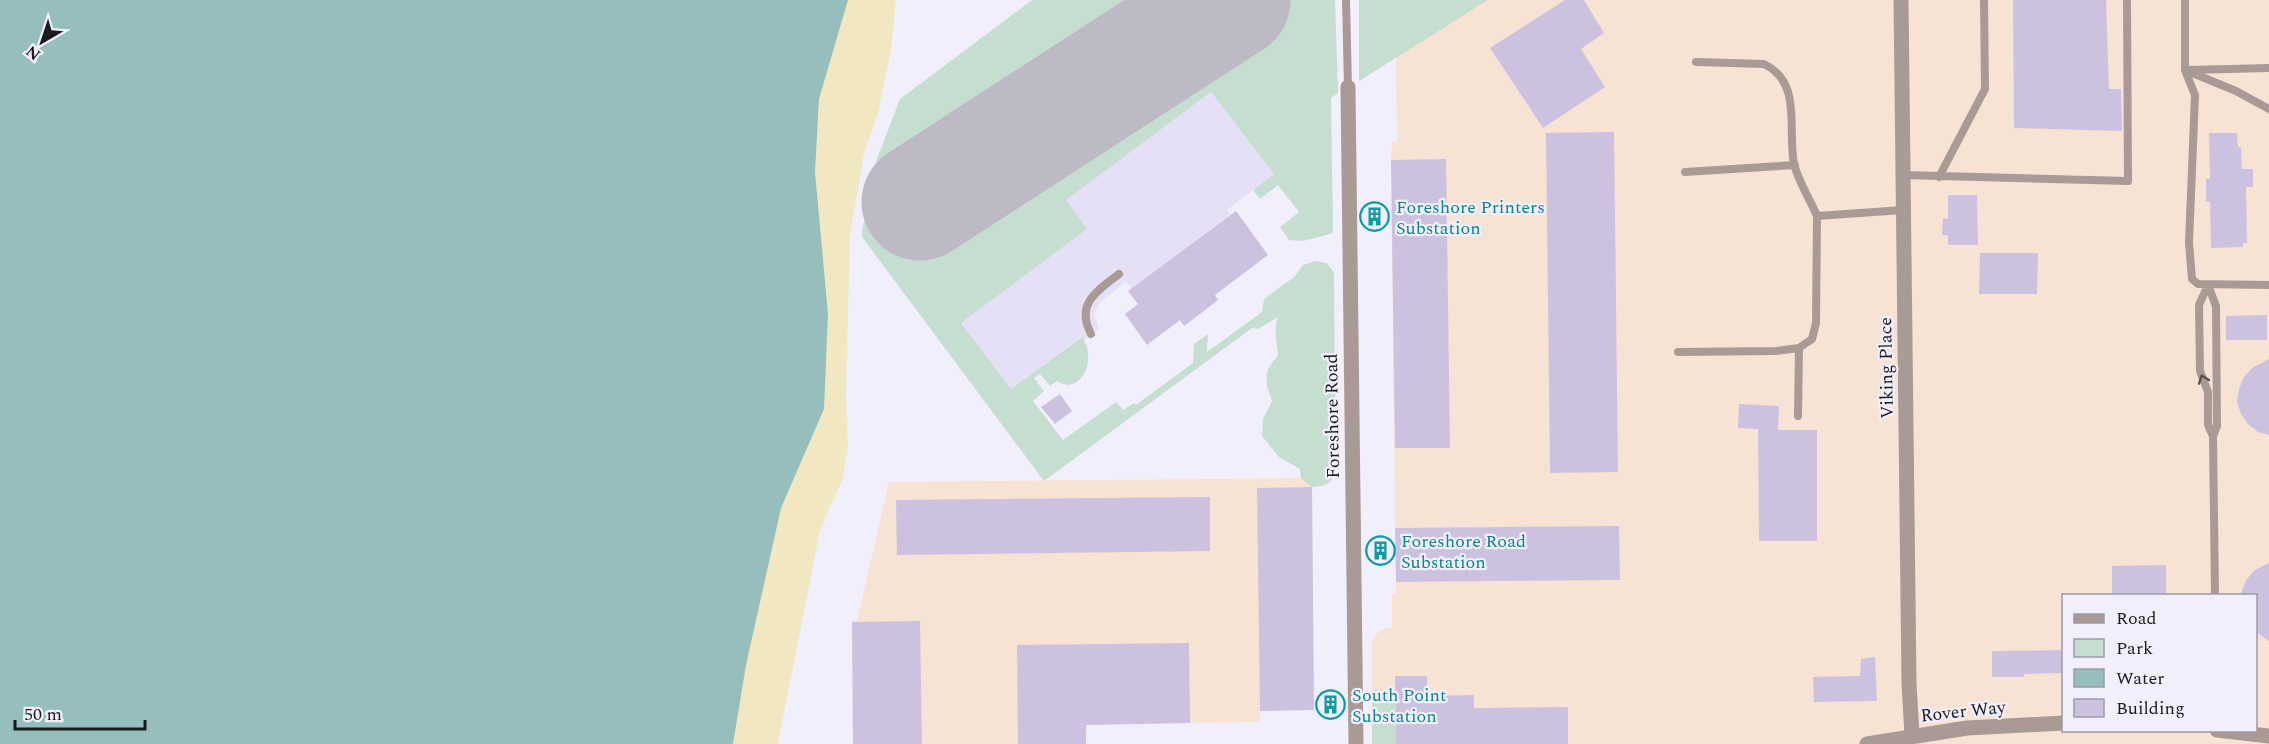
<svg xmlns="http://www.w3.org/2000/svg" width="2269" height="744" viewBox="0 0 2269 744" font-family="Spectral,serif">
  <rect width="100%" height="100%" fill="#f2effd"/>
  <path fill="#f7e3d3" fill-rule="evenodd" d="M1488,0H2269V744H1396L1395,691L1372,690V643L1376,634L1383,629L1392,628V594H1396L1391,160L1392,142H1397L1396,57ZM2064,596H2256V730H2064Z
    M1312,478L1314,710L1260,711V722L1087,724L1086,744H853L852,621H857L889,482Z"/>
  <path fill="#e6e0f6" d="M1211,92L1274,174L1227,210L1230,215L1132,288L1126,282L1100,302L1094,314L1099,329L1084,340L1081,337L1011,389L961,323L1086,229L1065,200Z"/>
  <path fill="#c5ded0" d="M1032,0H1335L1338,93L1331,98L1333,232L1330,234L1303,241L1289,240L1280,227L1299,212L1278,185L1260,199L1253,190L1274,174L1211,92L1066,200L1087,229L961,323L1011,389L1082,337C1098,358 1081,397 1057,381L1050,386L1040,374L1034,378L1044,391L1033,401L1063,440L1116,402L1123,410L1134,403L1136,405L1193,363L1194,344L1208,334L1207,352L1262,312L1264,299L1294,277L1303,265L1316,261L1326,263L1334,272V285L1336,470C1332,484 1326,486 1312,487L1301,478L1300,469L1279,457L1262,436L1263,419L1272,401C1265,381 1262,372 1278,356C1277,339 1273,334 1278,317L1258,329L1252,328L1044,481L862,237V231L877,159L900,99Z
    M1359,0H1488L1359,81Z
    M1372,690H1395L1396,744H1372Z"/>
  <path fill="#f1e8c2" d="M742,0H896L891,50L878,113L864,153L850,235L846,395L848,445L843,478L820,530L778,744H660Z"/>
  <path fill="#95bebd" d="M0,0H848L819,99L815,172L828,314L824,409L781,508L746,665L733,744H0Z"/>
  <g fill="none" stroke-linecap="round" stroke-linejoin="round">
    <path stroke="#bdbac6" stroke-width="117" d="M920,202L1232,0"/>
  </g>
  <path fill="#cdc1e0" d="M1565,0H1584L1604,33L1581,49L1605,87L1543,128L1490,48Z
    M2013,0H2106L2109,89H2121L2122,131L2014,128Z
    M1614,132L1618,472L1550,473L1546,133Z
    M2209,133H2237L2238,147H2241L2242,169H2253V187H2246L2247,243H2243V247L2211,248L2210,202H2206V179H2210Z
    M1446,159L1450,448H1395L1391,160Z
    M1948,195H1977L1978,245H1948V235H1942L1943,218L1948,219Z
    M1236,211L1268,255L1215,295L1218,300L1204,311L1184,326L1180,320L1147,345L1125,314L1138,304L1128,291Z
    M1980,253H2038L2037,294H1979Z
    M2267,315V340H2226V316Z
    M2269,359V435L2258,432L2248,424L2241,414L2237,402L2239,389L2244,377L2252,368Z
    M1060,394L1072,411L1055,424L1041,407Z
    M1739,404L1779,406L1778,430H1817V541H1759L1758,429L1738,428Z
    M1312,487L1314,710L1260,711L1257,488Z
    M1210,497V551L897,555L896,500Z
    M1619,526L1620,580L1396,582L1395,528Z
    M2269,563V641L2256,632V596H2240L2246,580L2255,570Z
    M2166,565V596H2112V566Z
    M920,621L922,744H853L852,622Z
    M1189,643L1190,723L1086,725V744H1018L1017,645Z
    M2064,650V673L2024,674V677H1992V651Z
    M1875,657L1877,701L1814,702L1813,677L1860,676L1861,659Z
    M1395,676H1427V696L1474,695V708L1568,707V744H1396Z"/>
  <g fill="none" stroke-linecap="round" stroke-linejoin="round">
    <path stroke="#aa9a96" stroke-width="8" d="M1346,0L1348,87
      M2185,0V70L2195,95L2189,243L2192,279L2198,284L2269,285
      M1696,62L1764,64C1803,83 1787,129 1794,164C1798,181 1810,199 1817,216
      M2185,70L2236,91L2269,109
      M2189,70L2269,68
      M1685,172L1795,165
      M1903,175L2128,181L2127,0
      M1939,177L1985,89L1984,0
      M2208,285L2216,306L2217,426L2213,436L2215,596
      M2208,285L2199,305L2200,371L2208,392V425L2213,436
      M1091,334C1075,304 1097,291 1119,274
      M1678,352L1776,351L1799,348L1812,339L1816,323L1817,216L1903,210
      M1798,416L1799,348"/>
    <path stroke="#aa9a96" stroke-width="15" d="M1901,0L1909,683L1912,735
      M1348,87L1356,744
      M2217,730L2269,736
      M1867,744L1967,728L2064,723"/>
  </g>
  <defs><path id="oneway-chevron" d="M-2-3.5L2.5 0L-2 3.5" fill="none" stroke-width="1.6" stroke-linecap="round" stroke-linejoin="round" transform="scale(1.5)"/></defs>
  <use stroke="#5b5455" href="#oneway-chevron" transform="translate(2203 379) rotate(-110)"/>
  <defs>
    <symbol id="building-ring" viewBox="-11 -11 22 22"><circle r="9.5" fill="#f2effd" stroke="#0f9aa8" stroke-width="1.5"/><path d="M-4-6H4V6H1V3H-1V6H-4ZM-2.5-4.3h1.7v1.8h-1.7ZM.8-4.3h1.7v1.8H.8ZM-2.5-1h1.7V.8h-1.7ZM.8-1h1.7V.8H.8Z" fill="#0f9aa8"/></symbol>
  </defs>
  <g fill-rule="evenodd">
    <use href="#building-ring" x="1358" y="200" width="33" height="33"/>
    <use href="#building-ring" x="1364" y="534" width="33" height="33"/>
    <use href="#building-ring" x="1314" y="688" width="33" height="33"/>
  </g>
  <g text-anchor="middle" stroke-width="4.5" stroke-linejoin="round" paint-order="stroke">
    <g font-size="18" fill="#0d838f" stroke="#f2effd" text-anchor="start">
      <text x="1396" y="213">Foreshore Printers<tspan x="1396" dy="21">Substation</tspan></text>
      <text x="1401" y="547">Foreshore Road<tspan x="1401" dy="21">Substation</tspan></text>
      <text x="1352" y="701">South Point<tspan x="1352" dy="21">Substation</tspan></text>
    </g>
    <g font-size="18" fill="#1b1a1f" stroke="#f2effd">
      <text transform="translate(1886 368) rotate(-91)" y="6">Viking Place</text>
      <text transform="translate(1332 416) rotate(-91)" y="6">Foreshore Road</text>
      <text transform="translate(1963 711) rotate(-6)" y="6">Rover Way</text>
    </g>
  </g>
  <rect x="2062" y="594" width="195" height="138" fill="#f2effd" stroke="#9c9aa4" stroke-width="1.5"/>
  <rect x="2074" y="614" width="30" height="9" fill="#aa9a96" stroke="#9c9aa4" stroke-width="1.5"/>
  <text x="2116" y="624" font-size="18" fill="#1b1a1f">Road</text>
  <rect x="2074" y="639" width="30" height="18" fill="#c5ded0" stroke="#9c9aa4" stroke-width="1.5"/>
  <text x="2116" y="654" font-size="18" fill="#1b1a1f">Park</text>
  <rect x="2074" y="669" width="30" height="18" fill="#95bebd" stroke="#9c9aa4" stroke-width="1.5"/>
  <text x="2116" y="684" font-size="18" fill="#1b1a1f">Water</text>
  <rect x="2074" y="699" width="30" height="18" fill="#cdc1e0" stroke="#9c9aa4" stroke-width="1.5"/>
  <text x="2116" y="714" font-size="18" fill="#1b1a1f">Building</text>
  <g transform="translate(42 42) rotate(219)" stroke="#f2effd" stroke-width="4.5" paint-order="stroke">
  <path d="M0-4.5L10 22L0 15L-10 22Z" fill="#1b1a1f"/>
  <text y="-9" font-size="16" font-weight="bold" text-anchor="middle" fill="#1b1a1f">N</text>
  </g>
  <path d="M15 720v9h130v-9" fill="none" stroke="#1b1a1f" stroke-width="3"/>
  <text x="24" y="720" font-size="18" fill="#1b1a1f" stroke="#f2effd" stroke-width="4.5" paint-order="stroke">50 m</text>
</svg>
